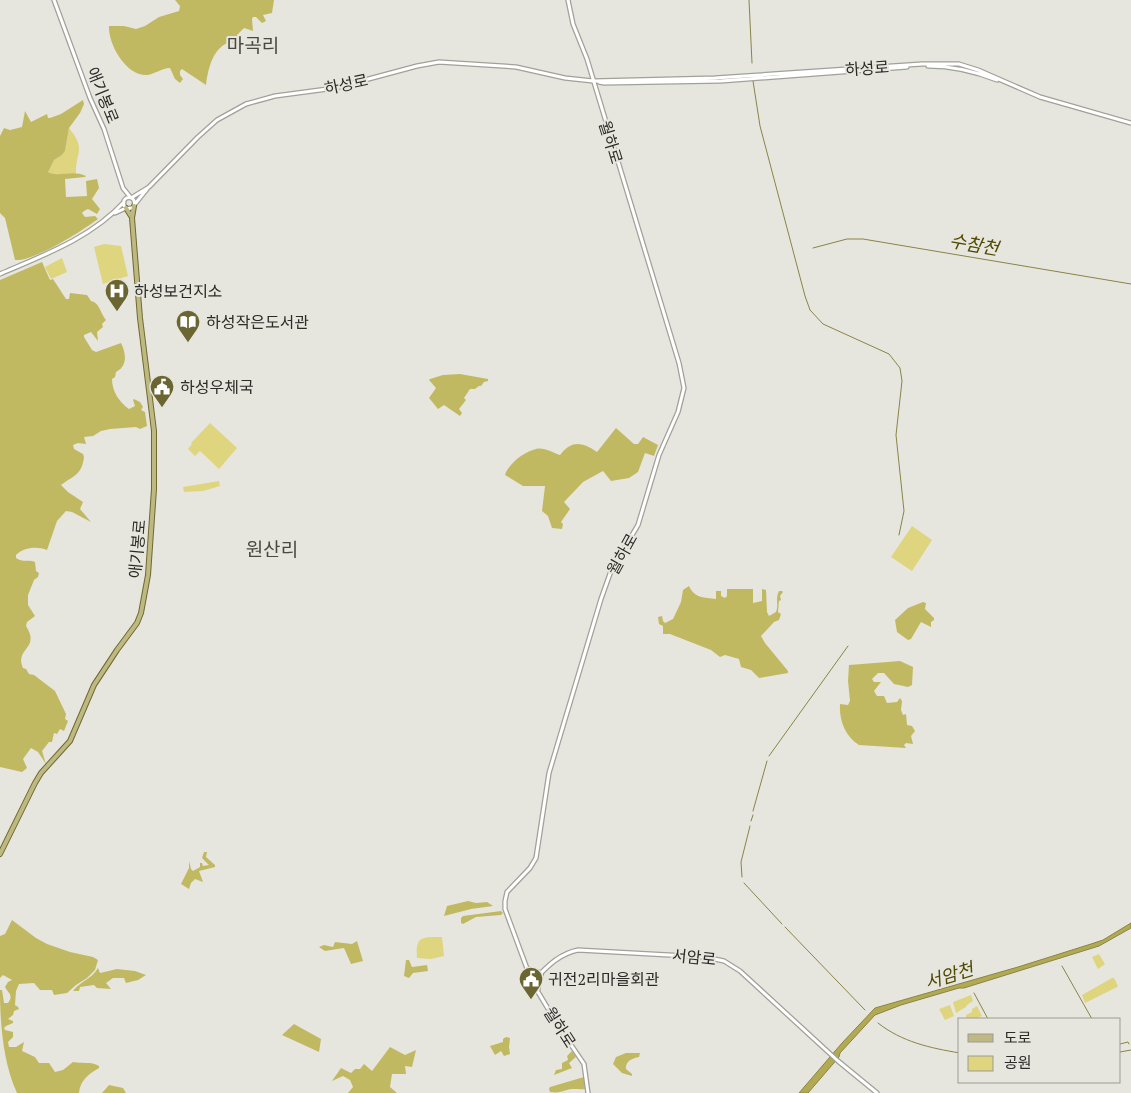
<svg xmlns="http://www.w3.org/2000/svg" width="1131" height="1093" viewBox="0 0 1131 1093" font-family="'PT Serif','Noto Sans KR',serif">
  <rect width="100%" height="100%" fill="#e6e6de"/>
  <path fill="#ded57e" d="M69,128C87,150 75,152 76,174C67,173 59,175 50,174L48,171L54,160L62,155L65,151Z
    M104,244L121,246L128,276L103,284L94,247Z
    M62,258L67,272L51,279L45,267Z
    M210,423L237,448L219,469L200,451L195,456L188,449L192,444L191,443Z
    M219,481L220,486L203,491L184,492L183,487Z
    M912,526L932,540L912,571L891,557Z
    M442,937L444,956L431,959L417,958C415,936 422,937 442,937Z
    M1099,954L1105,964L1098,969L1092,957Z
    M1112,978H1114L1118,986L1117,987L1085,1003L1082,995Z
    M971,995L973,1001L967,1005L966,1007L956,1013L953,1002Z
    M950,1005L954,1016L945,1020L939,1009Z
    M977,1006L982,1016L975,1019H966V1015L972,1012V1009Z"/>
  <path fill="#c1b962" d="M175,0H274L272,13L263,15L266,21L262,23L256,17H253L252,19L253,31L244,28L237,35L238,41L234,44L231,42C213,46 208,69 206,85L182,69L180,71V75L183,79L180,83L175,79L170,68C162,68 155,74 147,75C126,76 108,44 109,26H124L136,29L145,26L159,17L179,11L180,6Z
    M83,100L84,104L80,113L69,128L65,151L62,155L54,160L48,172C58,178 72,169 86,176L85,177L65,179L66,197L87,196L86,181L97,179L99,188L92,199L100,209L97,214L88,209L84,211L82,213L85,217L95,216L98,219C82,231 33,262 15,260L5,218L0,213V136L4,128L10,130L22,127L25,111L31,122L47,114L48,118H50L61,114Z
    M42,262L50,280L53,279L66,299H69L70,293L87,295L91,301C100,303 100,313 106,320L102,324L103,327L97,332L98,341L91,332L84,335V337L92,350L96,352L121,343C126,353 128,366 116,372L115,377L112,379C112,391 119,402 129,409L135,406L133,400L134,399L140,402L143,407L141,410L145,412L147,426L140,429L136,427L110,429L101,431L93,436L84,437L86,444L78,443L73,445L74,449L83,454L84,457C82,475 73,476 61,485L68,492L83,502L80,509L91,522L72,512L66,511L57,521L47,550C37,546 24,547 16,555V558C23,563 28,559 35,562L36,571L39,573L38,577L34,580L28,595V605L35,616L27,622L26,626C41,649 14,648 23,668L26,669L29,674L34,675L55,691L66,714L65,719L68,721L64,731L60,729L57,734L54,733L52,742H49L42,751L46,764L38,752L31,748L23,759L27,768L22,772L0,767V280Z
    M460,374L488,379V381L484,382L481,386H479L475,389H470L464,398L466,400L459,409L462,413L460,416L444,405L438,409L429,398L436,388L429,380L430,379L443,375Z
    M616,428L634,444H638L643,437L658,445L654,456L645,453L638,472L629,478L611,481L603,471L583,482L564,502L570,509L561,522L563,524L562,529L552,528L548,516L542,511L545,486H523L505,475C509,463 524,452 536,449C544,447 553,453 560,455C572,440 582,442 597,452Z
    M689,586C695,599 704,597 716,599V591H721V596L725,598L727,596V589H753V603L762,601V589L766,590L767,612L769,616L776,612C779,604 775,599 779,591H782L783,592L780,596L781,600L779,601L778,612L781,614L779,620L774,622L761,636L765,643L788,671V673L759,678L751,670L741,667L739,659L725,655L720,657L711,650L670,634H663V626L659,624L658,617L662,616L663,621L665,623L673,619L681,602L683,590Z
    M923,602L926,603L925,609L934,618V620L931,622V627L921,622L911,639L908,640L897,632L895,620L908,608Z
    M900,661L913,667L912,685L908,687L894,684L884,673H878L872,679L874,682H881L874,691L877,696H884L887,703L897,702L900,698L902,701L901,710L903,715L906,714L907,725L912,726L915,731L911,736L913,744L906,743L904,745L906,748L859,745C845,736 839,720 840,704L848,705L850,701L848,681L849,665Z
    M204,852H207L206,857L215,865V867L199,871L203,882L195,879L191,883L189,889L181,884L189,868V861L191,869L193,871L200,867V863H202L203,866L209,865L202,858Z
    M468,901L476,903L487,902L493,906L471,909L444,916L447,906Z
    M501,911L503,913L501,915L476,917L463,924L461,923V918L463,916Z
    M12,920L36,938L47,944L70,952L93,957L98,960L95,970L87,978L76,985L67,993L54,995L52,990H40L34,983L19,984L16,991L15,1005L18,1007L19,1009L14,1011L13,1015L8,1019L13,1021V1023L6,1026L4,1028L5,1030L13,1032V1037L8,1042L9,1047H16L24,1042L22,1051L35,1057L39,1063H49L55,1072L63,1070L73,1062C82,1064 91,1061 99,1066V1068C89,1074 80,1080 79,1093H17C3,1063 0,1023 0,990H2L4,1003H8C14,995 8,993 5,987L8,982L12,980L3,975L0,978V936L5,934Z
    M357,941L363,961L351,964L344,948L325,951L319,947L324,945L333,947L335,942L352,944Z
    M406,960H409L412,967L427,965L428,971L413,973L409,978L404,976Z
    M98,968L100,973L117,969L135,971L146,975L138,980L126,983L124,978H113L106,983L111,989L97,988L94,985L80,987L79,991H73C79,982 92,979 98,968Z
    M294,1024L321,1039L319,1052L282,1035Z
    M506,1037L510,1038L509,1047L510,1054L504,1056L501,1051L495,1055L490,1046L503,1042V1039Z
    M390,1047L405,1055L416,1050L412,1067L405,1066L406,1074H392L390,1087L397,1093H348L353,1087L350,1080L343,1076L332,1081L341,1068L351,1073L355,1069H360L364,1064L372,1071Z
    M572,1051L576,1057L569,1063L572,1068L554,1075L556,1070L562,1069V1063L568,1060L567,1056Z
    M626,1053H640L639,1057C632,1058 625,1062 626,1069L632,1074V1076L622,1073L613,1064L616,1057Z
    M584,1077L585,1089C579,1090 572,1088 567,1090C560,1092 558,1093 550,1092L549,1089L550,1087Z
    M109,1085L123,1088L126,1093H102Z"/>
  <path fill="#b2aa53" stroke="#8a8446" d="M1131,923V928L1099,946L964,988H959L901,1005L875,1015L840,1053L839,1057L808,1093H799L842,1043L875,1008L1018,967L1091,944L1103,940Z"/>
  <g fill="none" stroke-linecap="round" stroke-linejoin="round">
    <path stroke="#8a8446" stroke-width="1" d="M749,0L752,63
      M753,81L760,126L805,296L810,310L823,324L889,354L900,368L902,381L896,435L904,511L899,535
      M813,248L847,239H863L1131,284
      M769,756L848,646
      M753,811L767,761
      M751,821L753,815
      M742,877L741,862L750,826
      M744,883L782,924
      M785,927L865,1010
      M1062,966L1092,1019
      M974,993L988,1019
      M878,1023C902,1042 930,1048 960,1053
      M1120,1044L1128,1042L1129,1044
      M1120,1052L1131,1050"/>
    <defs>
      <path id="minor" d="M54,0L90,98L104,129L123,188L131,198L149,187L198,137L217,120L246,104L275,96L335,88L417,66L439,62L516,67L565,78L593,81L715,78L922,64H959L978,70L1040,97L1131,123
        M568,0L573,24L587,59L679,363L684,388L678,412L659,455L638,525L611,571L601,599L549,773L536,858L530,868L507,892L505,901V909L532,982L559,1027L584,1064L588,1093
        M928,66C953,66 974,71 997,80
        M599,82L604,83L721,81L907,67
        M123.5 203a5.5 5.5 0 1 1 11 0a5.5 5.5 0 1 1-11 0Z
        M135,204L147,189
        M115,213L126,208
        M0,274C44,255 91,238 124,202
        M527,968L535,973L542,972L538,983V990
        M532,982C546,968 558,954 578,950L705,957L724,961L740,971L838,1061L877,1093"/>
      <path id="major" d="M126,208L131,216
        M0,854L35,783L41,773L70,741L94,685L117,650L137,623L141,613L148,575L154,489V431L140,318L132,218L134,206"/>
    </defs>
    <use href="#minor" stroke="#a1a099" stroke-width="5.5"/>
    <use href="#major" stroke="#6f692d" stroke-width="6"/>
    <use href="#minor" stroke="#fff" stroke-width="3"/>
    <use href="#major" stroke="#beb983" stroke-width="4"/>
  </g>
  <defs>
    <symbol id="hospital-pin" viewBox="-11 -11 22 30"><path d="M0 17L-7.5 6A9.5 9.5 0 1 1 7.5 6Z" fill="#6b6532" stroke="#e6e6de"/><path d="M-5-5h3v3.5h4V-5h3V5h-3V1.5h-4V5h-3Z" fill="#fff"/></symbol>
    <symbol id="library-pin" viewBox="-11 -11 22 30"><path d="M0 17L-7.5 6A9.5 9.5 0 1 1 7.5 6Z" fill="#6b6532" stroke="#e6e6de"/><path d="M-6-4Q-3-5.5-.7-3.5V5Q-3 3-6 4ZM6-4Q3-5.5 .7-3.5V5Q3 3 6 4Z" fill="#fff"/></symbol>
    <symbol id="civic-pin" viewBox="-11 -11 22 30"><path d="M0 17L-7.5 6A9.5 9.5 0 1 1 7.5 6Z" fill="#6b6532" stroke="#e6e6de"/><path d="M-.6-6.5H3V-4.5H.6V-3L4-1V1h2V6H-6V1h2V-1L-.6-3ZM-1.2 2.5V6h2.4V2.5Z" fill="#fff"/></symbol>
  </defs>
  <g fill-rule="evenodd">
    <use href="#hospital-pin" x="103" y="277" width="28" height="38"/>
    <use href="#library-pin" x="174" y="308" width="28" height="38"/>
    <use href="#civic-pin" x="148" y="373" width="28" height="38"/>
    <use href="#civic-pin" x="517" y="965" width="28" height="38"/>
  </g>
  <g text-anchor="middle" stroke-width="4" stroke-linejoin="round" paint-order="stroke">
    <g font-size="16" fill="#2b2b28" stroke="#e6e6de">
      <text transform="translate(867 68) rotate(-4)" y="6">하성로</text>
      <text transform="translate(346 84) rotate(-12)" y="6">하성로</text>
      <text transform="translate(103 95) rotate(68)" y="6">애기봉로</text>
      <text transform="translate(611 142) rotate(73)" y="6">월하로</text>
      <text transform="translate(137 549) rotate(-85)" y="6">애기봉로</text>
      <text transform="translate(622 554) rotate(-61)" y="6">월하로</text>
      <text transform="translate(694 957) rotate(6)" y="6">서암로</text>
      <text transform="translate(560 1027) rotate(57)" y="6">월하로</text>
    </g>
    <g font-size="16" fill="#2b2b28" stroke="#e6e6de" text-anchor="start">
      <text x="134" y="297">하성보건지소</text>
      <text x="206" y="328">하성작은도서관</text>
      <text x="180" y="393">하성우체국</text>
      <text x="548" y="985">귀전2리마을회관</text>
    </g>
    <g font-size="18" font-style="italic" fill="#504901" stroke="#e6e6de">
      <text transform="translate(974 245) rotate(10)" y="6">수참천</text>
      <text transform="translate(949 976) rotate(-17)" y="6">서암천</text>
    </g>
    <g font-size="19" fill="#494943" stroke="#e6e6de">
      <text x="253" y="52">마곡리</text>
      <text x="272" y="556">원산리</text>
    </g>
  </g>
  <rect x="958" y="1018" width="162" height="65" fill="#e6e6de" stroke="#9b9b95"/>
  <rect x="968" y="1034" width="25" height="8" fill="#beb983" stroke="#9b9b95"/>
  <text x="1004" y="1043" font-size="15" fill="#2b2b28">도로</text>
  <rect x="968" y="1056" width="25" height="15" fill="#ded57e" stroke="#9b9b95"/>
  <text x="1004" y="1068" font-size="15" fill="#2b2b28">공원</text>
</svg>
